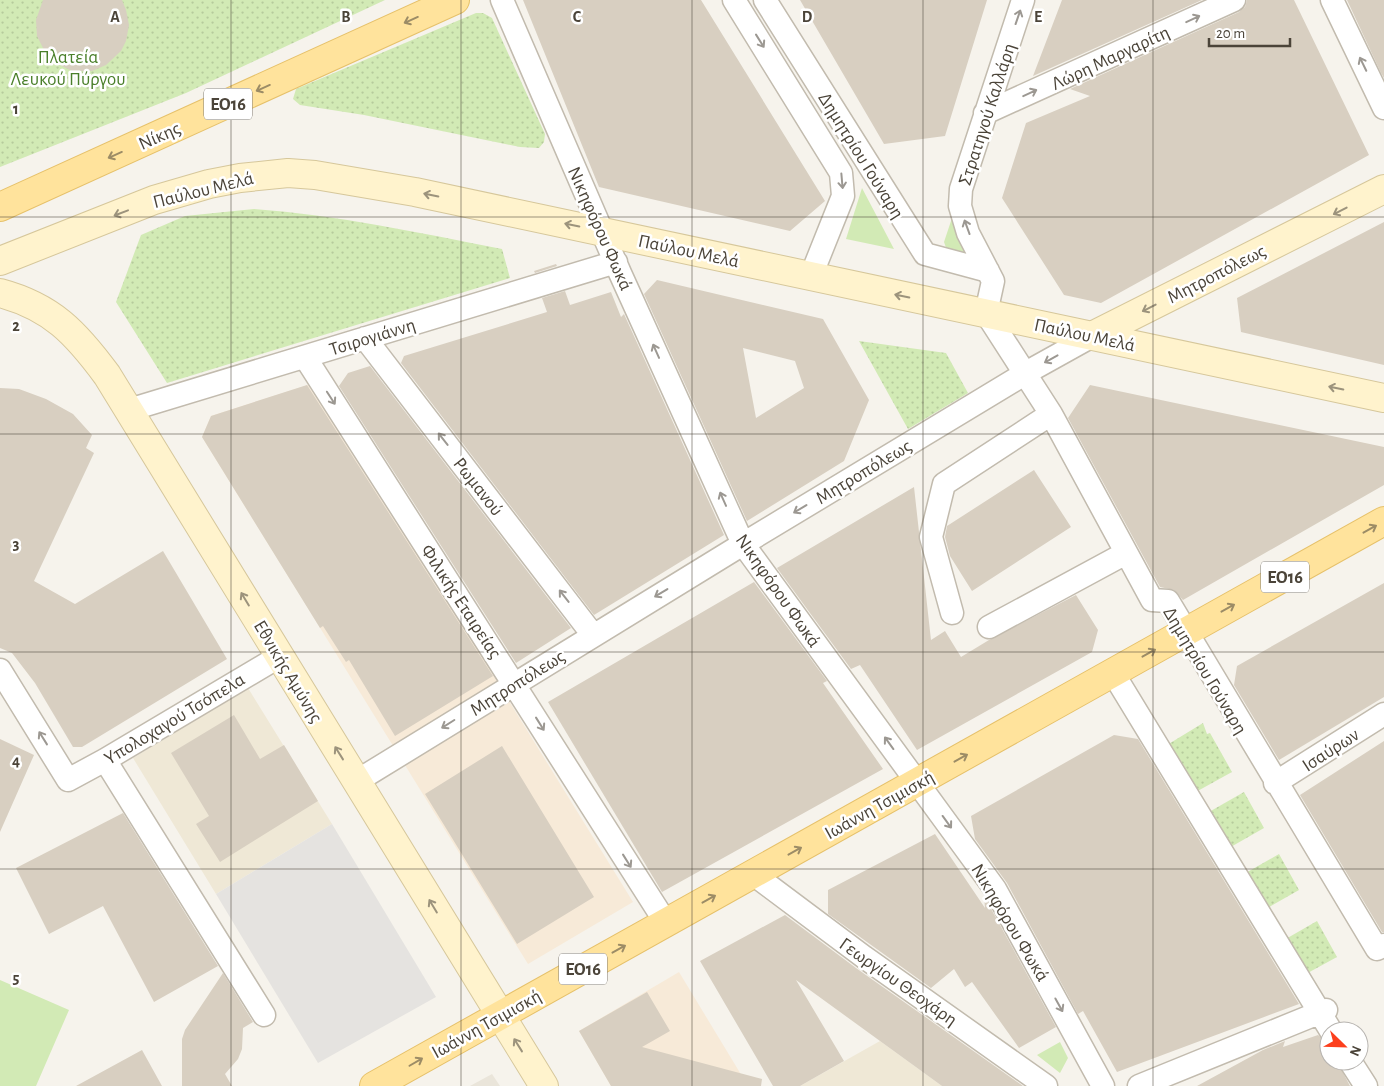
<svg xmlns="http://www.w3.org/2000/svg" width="1384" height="1086" viewBox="0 0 1384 1086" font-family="'Alegreya Sans',sans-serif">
  <defs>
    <pattern id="park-dots" width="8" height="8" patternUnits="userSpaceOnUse" patternTransform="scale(1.25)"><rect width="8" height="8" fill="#d2eab5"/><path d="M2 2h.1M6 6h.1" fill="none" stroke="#b6ca9c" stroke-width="1.8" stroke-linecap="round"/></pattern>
  </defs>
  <rect width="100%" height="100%" fill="#f6f3ec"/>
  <path fill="#eae5da" d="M492,1074L500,1086H470Z"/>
  <path fill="#f7ead8" d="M308,385L475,646L633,902L528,964L202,437L211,416Z
    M679,972L748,1086H611L579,1031Z"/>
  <path fill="#efe8d6" d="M248,688L332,824L216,894L133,758Z
    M880,1041L942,1086H800Z"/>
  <path fill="#d2eab5" d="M862,188L894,249L846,239Z
    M953,215L969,260L949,256L944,242Z
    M0,980L69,1010L36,1086H0Z
    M1060,1042L1068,1058L1060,1073L1037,1055Z"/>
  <path fill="url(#park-dots)" d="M0,0H385L186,93L0,167Z
    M476,13H483L492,18L545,134L544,142L539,148L520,147L364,115L300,105L293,99L296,89Z
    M254,209C337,215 420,233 502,249L510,278L167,383L116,302L141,235L185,216Z
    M859,341L946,353L968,393L908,429Z
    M1203,723L1207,734L1210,733L1232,772L1194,793L1167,745Z
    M1244,792L1264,828L1229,848L1209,812Z
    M1279,854L1299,890L1264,910L1244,874Z
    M1317,921L1337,957L1304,975L1284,940Z"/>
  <path fill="#e5e3e0" d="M332,824L436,997L318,1063L216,894Z"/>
  <path fill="#d8cfc1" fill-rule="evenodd" d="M43,0H122L126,10L129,25L126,41L121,51L106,65L92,71H72L54,62L44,50L37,36L36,20Z
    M523,0H701L825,201L790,231L599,187Z
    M800,0H987L945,136L884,144Z
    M1062,0H1202L1033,76Z
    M1247,0H1294L1369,155L1101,303L1064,295L1002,198L1026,123L1090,96L1070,89L1239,12L1245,7Z
    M1347,0H1384V78L1381,73Z
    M1384,222V365L1241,332L1237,298Z
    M556,264L557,266L535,273L534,271Z
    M657,280L823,319L869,400L844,461L747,521L644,294ZM743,348L795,361L804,388L756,418Z
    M565,291L570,305L611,292L621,317L624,314L724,535L594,615L401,363L404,356L547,312L542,298Z
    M370,366L571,628L516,663L339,386L348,373Z
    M307,385L493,676L395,736L349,660L346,662L323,626L320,628L202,437L211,416Z
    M1090,385L1384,447V485L1183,600L1174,590L1160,587L1068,418Z
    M0,388L19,389L46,399L73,414L92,435L86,448L94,453L34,581L75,604L163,551L227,659L82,747H73L35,683L12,653L0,648Z
    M1034,470L1071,527L972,591L950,556L945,537L947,526Z
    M914,487L931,640L945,631L961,657L989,640L1076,595L1098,630L1092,652L917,750L860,665L851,669L777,568Z
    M754,582L827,681L823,683L883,769L662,892L548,702Z
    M1384,583V697L1279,760L1234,685L1237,666Z
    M234,715L260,759L284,745L318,801L220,862L196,824L209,816L171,753Z
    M1114,735L1138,739L1299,1004L1117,1072L1083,1011L1078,1014L1007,883L975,839L971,816Z
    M0,739L34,755L0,832Z
    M1384,741V932H1382L1300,795Z
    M502,746L594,897L517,944L425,794Z
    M123,813L218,966L154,1002L103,906L49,934L16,868Z
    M935,834L985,908L984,896L1056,1027L1019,1048L972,982L965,987L954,969L931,988L828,914V890Z
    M785,915L856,968L1023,1086H942L796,980L844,1061L800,1086H773L700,961Z
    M223,973L253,1022L243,1028L242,1049L238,1059L225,1074L232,1086H182V1039L185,1030Z
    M647,992L670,1031L642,1047L762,1079L761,1086H611L579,1031Z
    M1318,1035L1329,1044V1061H1337L1350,1086H1197L1263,1050L1285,1041L1283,1047Z
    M142,1050L162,1086H76Z"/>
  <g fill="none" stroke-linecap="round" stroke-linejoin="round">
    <defs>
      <path id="street" d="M502,0L620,273L743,544L995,889L1103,1086
        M734,0L841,173L843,196L811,276
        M765,0L925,254L988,271
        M1023,0L961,189L960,206L968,233L993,281L986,313L1051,414L1152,600L1168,601L1377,949L1384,945
        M1332,0L1384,108
        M985,113L1234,0
        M365,338L593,635
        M305,357L666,923
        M129,410L616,262
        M952,613L931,537L944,484L1051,414
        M989,627L1126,553
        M0,670L68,780L105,760L280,656
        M1113,673L1331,1031
        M105,760L264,1015
        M357,781L743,544L1031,370L1094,335
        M1275,783L1384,714
        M753,874L864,957L1046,1086
        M1350,1061L1366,1086
        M1139,1086L1326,1010"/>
      <path id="secondary" d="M0,261L154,200L209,184L240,178L288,173L315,175L415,192L1384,398
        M0,293C52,307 76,333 107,375L544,1086
        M1094,335L1384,189"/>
      <path id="primary" d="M0,207L455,0
        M374,1086L1384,521"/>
    </defs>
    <use href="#street" stroke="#c2bbae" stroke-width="25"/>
    <use href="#secondary" stroke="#d6c79b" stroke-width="30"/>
    <use href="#primary" stroke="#e6c16a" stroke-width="30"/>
    <use href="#street" stroke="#fff" stroke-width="22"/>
    <use href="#secondary" stroke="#fff3cd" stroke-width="28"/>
    <use href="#primary" stroke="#ffe39c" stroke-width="28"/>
  </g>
  <defs><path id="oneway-shaft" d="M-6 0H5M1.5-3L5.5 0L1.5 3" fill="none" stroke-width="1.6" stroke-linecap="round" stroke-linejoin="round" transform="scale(1.25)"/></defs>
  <g stroke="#9c9892">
    <use href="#oneway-shaft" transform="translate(1018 17) rotate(-71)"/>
    <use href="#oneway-shaft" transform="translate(1193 19) rotate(-25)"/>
    <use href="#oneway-shaft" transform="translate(760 41) rotate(58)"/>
    <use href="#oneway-shaft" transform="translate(1363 64) rotate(-116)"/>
    <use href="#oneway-shaft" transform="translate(1030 93) rotate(-25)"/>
    <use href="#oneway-shaft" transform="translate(842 181) rotate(85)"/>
    <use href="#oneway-shaft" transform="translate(967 227) rotate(-110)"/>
    <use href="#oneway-shaft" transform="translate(656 351) rotate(-114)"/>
    <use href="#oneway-shaft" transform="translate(1051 359) rotate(151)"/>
    <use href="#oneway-shaft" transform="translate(331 398) rotate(57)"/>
    <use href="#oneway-shaft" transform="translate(443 439) rotate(-128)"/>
    <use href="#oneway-shaft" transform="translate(723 499) rotate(-114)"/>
    <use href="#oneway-shaft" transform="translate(800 509) rotate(149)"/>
    <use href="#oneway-shaft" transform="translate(661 593) rotate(149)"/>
    <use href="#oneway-shaft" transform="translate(564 596) rotate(-128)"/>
    <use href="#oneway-shaft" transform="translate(448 724) rotate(148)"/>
    <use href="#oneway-shaft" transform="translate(540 724) rotate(58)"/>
    <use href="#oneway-shaft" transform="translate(43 738) rotate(-122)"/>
    <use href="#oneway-shaft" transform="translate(889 743) rotate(-126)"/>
    <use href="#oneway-shaft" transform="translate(947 822) rotate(54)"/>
    <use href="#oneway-shaft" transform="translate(627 861) rotate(58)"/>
    <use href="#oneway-shaft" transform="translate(1059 1005) rotate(61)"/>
  </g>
  <g stroke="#9c8c66">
    <use href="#oneway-shaft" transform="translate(411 20) rotate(156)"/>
    <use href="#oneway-shaft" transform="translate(263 88) rotate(156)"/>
    <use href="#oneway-shaft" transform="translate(115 155) rotate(156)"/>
    <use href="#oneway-shaft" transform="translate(1370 529) rotate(-29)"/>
    <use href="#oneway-shaft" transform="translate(1228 608) rotate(-29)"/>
    <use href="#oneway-shaft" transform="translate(1149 653) rotate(-29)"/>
    <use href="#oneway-shaft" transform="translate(961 758) rotate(-29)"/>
    <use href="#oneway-shaft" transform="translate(795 851) rotate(-29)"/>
    <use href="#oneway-shaft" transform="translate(709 899) rotate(-29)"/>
    <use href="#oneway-shaft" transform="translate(619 949) rotate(-29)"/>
    <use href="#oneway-shaft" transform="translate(416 1062) rotate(-30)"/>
  </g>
  <g stroke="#9c937c">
    <use href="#oneway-shaft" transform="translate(431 195) rotate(-168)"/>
    <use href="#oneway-shaft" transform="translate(1340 211) rotate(153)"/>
    <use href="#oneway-shaft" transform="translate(121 213) rotate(159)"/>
    <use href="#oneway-shaft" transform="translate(572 225) rotate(-168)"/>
    <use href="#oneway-shaft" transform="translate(902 296) rotate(-168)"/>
    <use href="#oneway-shaft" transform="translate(1149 308) rotate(153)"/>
    <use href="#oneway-shaft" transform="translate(1336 388) rotate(-168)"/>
    <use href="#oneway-shaft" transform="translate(245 599) rotate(-121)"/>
    <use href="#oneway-shaft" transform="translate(339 753) rotate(-122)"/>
    <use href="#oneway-shaft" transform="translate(433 906) rotate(-121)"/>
    <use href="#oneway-shaft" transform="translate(518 1045) rotate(-122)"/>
  </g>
  <path fill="none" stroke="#4b4439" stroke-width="1" stroke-opacity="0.55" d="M231,0V1086M461,0V1086M692,0V1086M923,0V1086M1153,0V1086M0,217H1384M0,434H1384M0,652H1384M0,869H1384"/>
  <g text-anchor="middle" stroke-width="5" stroke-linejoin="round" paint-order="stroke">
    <g fill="#fff" stroke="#817c74" stroke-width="1">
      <rect x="204" y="88.5" width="48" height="31" rx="4"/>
      <rect x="1261" y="561.5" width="48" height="31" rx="4"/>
      <rect x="559" y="953.5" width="48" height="31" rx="4"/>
    </g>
    <g font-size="18" font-weight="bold" fill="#4b4439">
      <text x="228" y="110">ΕΟ16</text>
      <text x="1285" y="583">ΕΟ16</text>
      <text x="583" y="975">ΕΟ16</text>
    </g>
    <g font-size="19" fill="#4a7f2a" stroke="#fff">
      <text x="68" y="63">Πλατεία<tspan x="68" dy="22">Λευκού Πύργου</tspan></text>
    </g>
    <g font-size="19" fill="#4b4439" stroke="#fff">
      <text transform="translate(1110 57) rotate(-25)" y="7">Λώρη Μαργαρίτη</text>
      <text transform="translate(986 114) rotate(-72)" y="7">Στρατηγού Καλλάρη</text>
      <text transform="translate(159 135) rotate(-24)" y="7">Νίκης</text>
      <text transform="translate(862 155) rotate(58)" y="7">Δημητρίου Γούναρη</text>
      <text transform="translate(203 189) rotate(-14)" y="7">Παύλου Μελά</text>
      <text transform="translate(601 228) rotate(66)" y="7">Νικηφόρου Φωκά</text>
      <text transform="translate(689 250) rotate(12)" y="7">Παύλου Μελά</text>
      <text transform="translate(1216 273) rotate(-27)" y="7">Μητροπόλεως</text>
      <text transform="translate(1085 334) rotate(12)" y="7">Παύλου Μελά</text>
      <text transform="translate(372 336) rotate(-17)" y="7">Τσιρογιάννη</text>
      <text transform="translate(863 471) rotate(-31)" y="7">Μητροπόλεως</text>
      <text transform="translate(479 486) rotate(52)" y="7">Ρωμανού</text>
      <text transform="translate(779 590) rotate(55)" y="7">Νικηφόρου Φωκά</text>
      <text transform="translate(462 601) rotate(57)" y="7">Φιλικής Εταιρείας</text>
      <text transform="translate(1206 670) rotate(59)" y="7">Δημητρίου Γούναρη</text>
      <text transform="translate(289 671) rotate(59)" y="7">Εθνικής Αμύνης</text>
      <text transform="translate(517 682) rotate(-32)" y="7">Μητροπόλεως</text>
      <text transform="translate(174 718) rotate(-31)" y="7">Υπολοχαγού Τσόπελα</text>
      <text transform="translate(1330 749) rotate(-33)" y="7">Ισαύρων</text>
      <text transform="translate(879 804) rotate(-29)" y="7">Ιωάννη Τσιμισκή</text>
      <text transform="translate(1011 922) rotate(59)" y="7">Νικηφόρου Φωκά</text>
      <text transform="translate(899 981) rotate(35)" y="7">Γεωργίου Θεοχάρη</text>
      <text transform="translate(486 1023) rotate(-29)" y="7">Ιωάννη Τσιμισκή</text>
    </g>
  </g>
  <g font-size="16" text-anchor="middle" font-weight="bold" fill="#4b4439" stroke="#fff" stroke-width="5" stroke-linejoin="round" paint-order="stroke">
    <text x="115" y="22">A</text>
    <text x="346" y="22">B</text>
    <text x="577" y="22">C</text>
    <text x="807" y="22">D</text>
    <text x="1038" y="22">E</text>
    <text x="16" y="114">1</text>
    <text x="16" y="331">2</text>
    <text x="16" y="549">3</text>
    <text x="16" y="766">4</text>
    <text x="16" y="983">5</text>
  </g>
  <g transform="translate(1344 1046) rotate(113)"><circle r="24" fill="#ffffff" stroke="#b7b4b0"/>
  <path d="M0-4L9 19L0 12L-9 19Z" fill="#fc3f1d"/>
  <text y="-8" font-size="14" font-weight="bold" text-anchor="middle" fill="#4b4439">N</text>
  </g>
  <path d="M1209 38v8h81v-8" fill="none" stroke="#4b4439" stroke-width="2.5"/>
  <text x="1216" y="38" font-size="15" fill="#4b4439" stroke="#ffffff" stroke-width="4" paint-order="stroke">20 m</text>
</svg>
